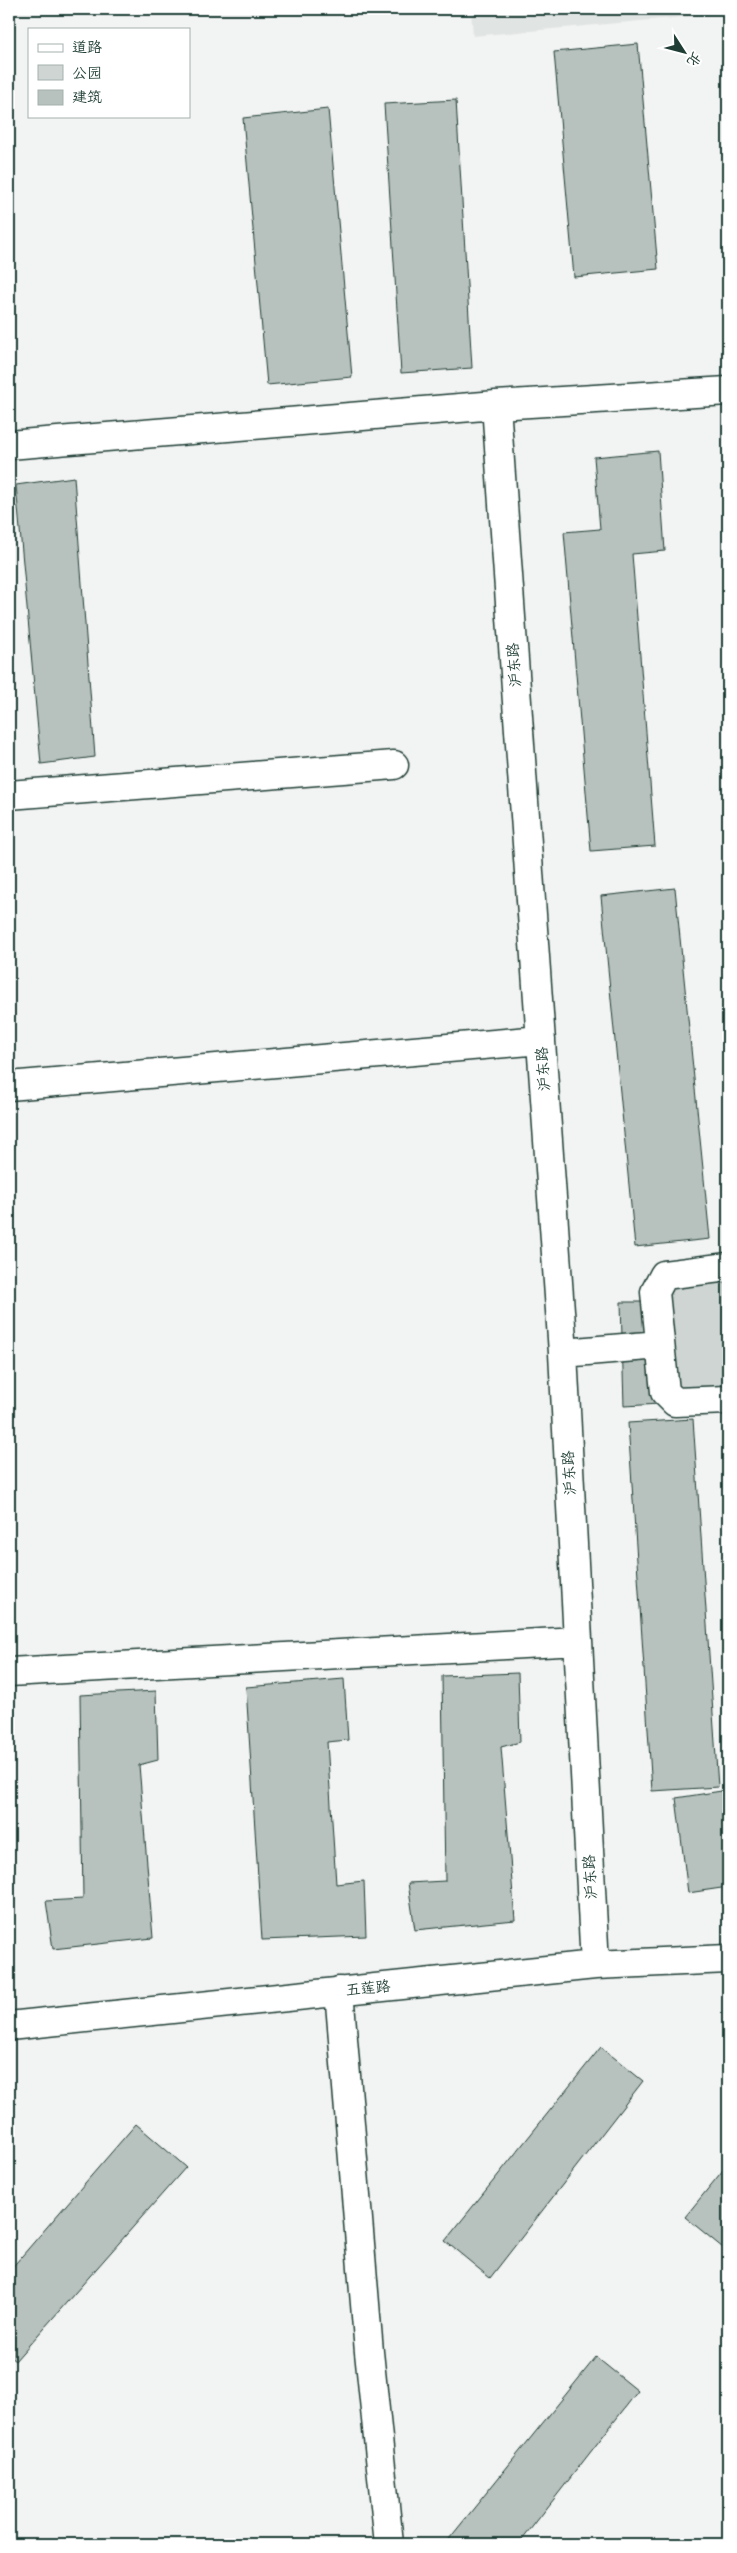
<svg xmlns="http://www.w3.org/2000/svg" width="737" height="2553" viewBox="0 0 737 2553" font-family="Kalam,'LXGW WenKai TC',sans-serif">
  <rect width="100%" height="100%" fill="#f2f3f3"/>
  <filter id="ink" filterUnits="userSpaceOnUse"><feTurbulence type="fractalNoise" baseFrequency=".02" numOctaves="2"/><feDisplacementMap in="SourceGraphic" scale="10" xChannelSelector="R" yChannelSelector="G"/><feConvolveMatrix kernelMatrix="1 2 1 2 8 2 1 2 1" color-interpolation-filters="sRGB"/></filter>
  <g filter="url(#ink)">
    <path fill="#e0e4e3" d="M471,9H728V13L473,36Z"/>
    <path fill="#ced5d3" stroke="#768984" d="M728,1281V1389L674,1393L666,1286Z"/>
    <path fill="#b7c1bd" stroke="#1f3d34" d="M638,44L658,269L574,277L554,52Z
      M456,100L472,368L401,373L384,104Z
      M328,109L352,377L267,385L243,118Z
      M658,451L665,551L632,554L655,846L591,851L564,532L600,529L594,457Z
      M74,477L95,757L41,764L16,485Z
      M675,888L710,1239L635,1247L601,896Z
      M621,1302H650L660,1404L624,1406Z
      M693,1419L718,1787L652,1791L628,1423Z
      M518,1673L520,1742L501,1747L515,1920L415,1930L408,1883L445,1881L442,1676Z
      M344,1679L348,1740L327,1742L336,1884L364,1881L366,1936L262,1940L246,1687Z
      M156,1691L158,1760L139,1765L153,1938L53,1949L46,1901L83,1899L80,1695Z
      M728,1790V1887L688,1893L676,1798Z
      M601,2047L643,2081L490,2278L445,2241Z
      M136,2124L186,2167L15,2361L9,2356V2271Z
      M728,2164V2252L685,2217Z
      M596,2357L638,2391L519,2544H445Z"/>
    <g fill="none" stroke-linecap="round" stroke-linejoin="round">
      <defs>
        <path id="minor" d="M496,405L563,1353L595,1965
          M9,445L496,405L728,391
          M9,795L394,765
          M9,1086L541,1040
          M728,1267L664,1275L655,1292L665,1392L675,1402L728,1400
          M563,1353L660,1345
          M9,1672L578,1641
          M339,1991L369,2352L389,2544
          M9,2026L595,1965L728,1959"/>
      </defs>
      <use href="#minor" stroke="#1f3d34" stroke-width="31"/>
      <use href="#minor" stroke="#fff" stroke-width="28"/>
    </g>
  </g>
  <g text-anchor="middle" stroke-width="4" stroke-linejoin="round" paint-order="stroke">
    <g font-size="15" fill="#1f3d34" stroke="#fff">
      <text transform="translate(514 665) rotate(-94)" y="5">沪东路</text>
      <text transform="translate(543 1069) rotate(-94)" y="5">沪东路</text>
      <text transform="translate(569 1473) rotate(-93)" y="5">沪东路</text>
      <text transform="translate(590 1877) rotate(-93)" y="5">沪东路</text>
      <text transform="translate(368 1988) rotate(-6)" y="5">五莲路</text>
    </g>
  </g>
  <rect width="737" height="2553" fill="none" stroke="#fff" stroke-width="30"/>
  <rect x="15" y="15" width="707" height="2523" fill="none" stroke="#1f3d34" stroke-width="2" filter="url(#ink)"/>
  <rect x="28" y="28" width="162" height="90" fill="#ffffff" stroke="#a5b1ae"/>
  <rect x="38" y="44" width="25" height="8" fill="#ffffff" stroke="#a5b1ae"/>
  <text x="72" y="52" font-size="15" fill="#1f3d34">道路</text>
  <rect x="38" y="65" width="25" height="15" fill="#ced5d3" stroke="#a5b1ae"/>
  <text x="72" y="78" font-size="15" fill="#1f3d34">公园</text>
  <rect x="38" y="90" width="25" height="15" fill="#b7c1bd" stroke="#a5b1ae"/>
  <text x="72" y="102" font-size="15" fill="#1f3d34">建筑</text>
  <g transform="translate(684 52) rotate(126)" stroke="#ffffff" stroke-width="4" paint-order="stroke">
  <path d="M0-4L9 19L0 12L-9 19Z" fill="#1f3d34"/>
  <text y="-8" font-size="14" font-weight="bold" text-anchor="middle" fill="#1f3d34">北</text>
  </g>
</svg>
